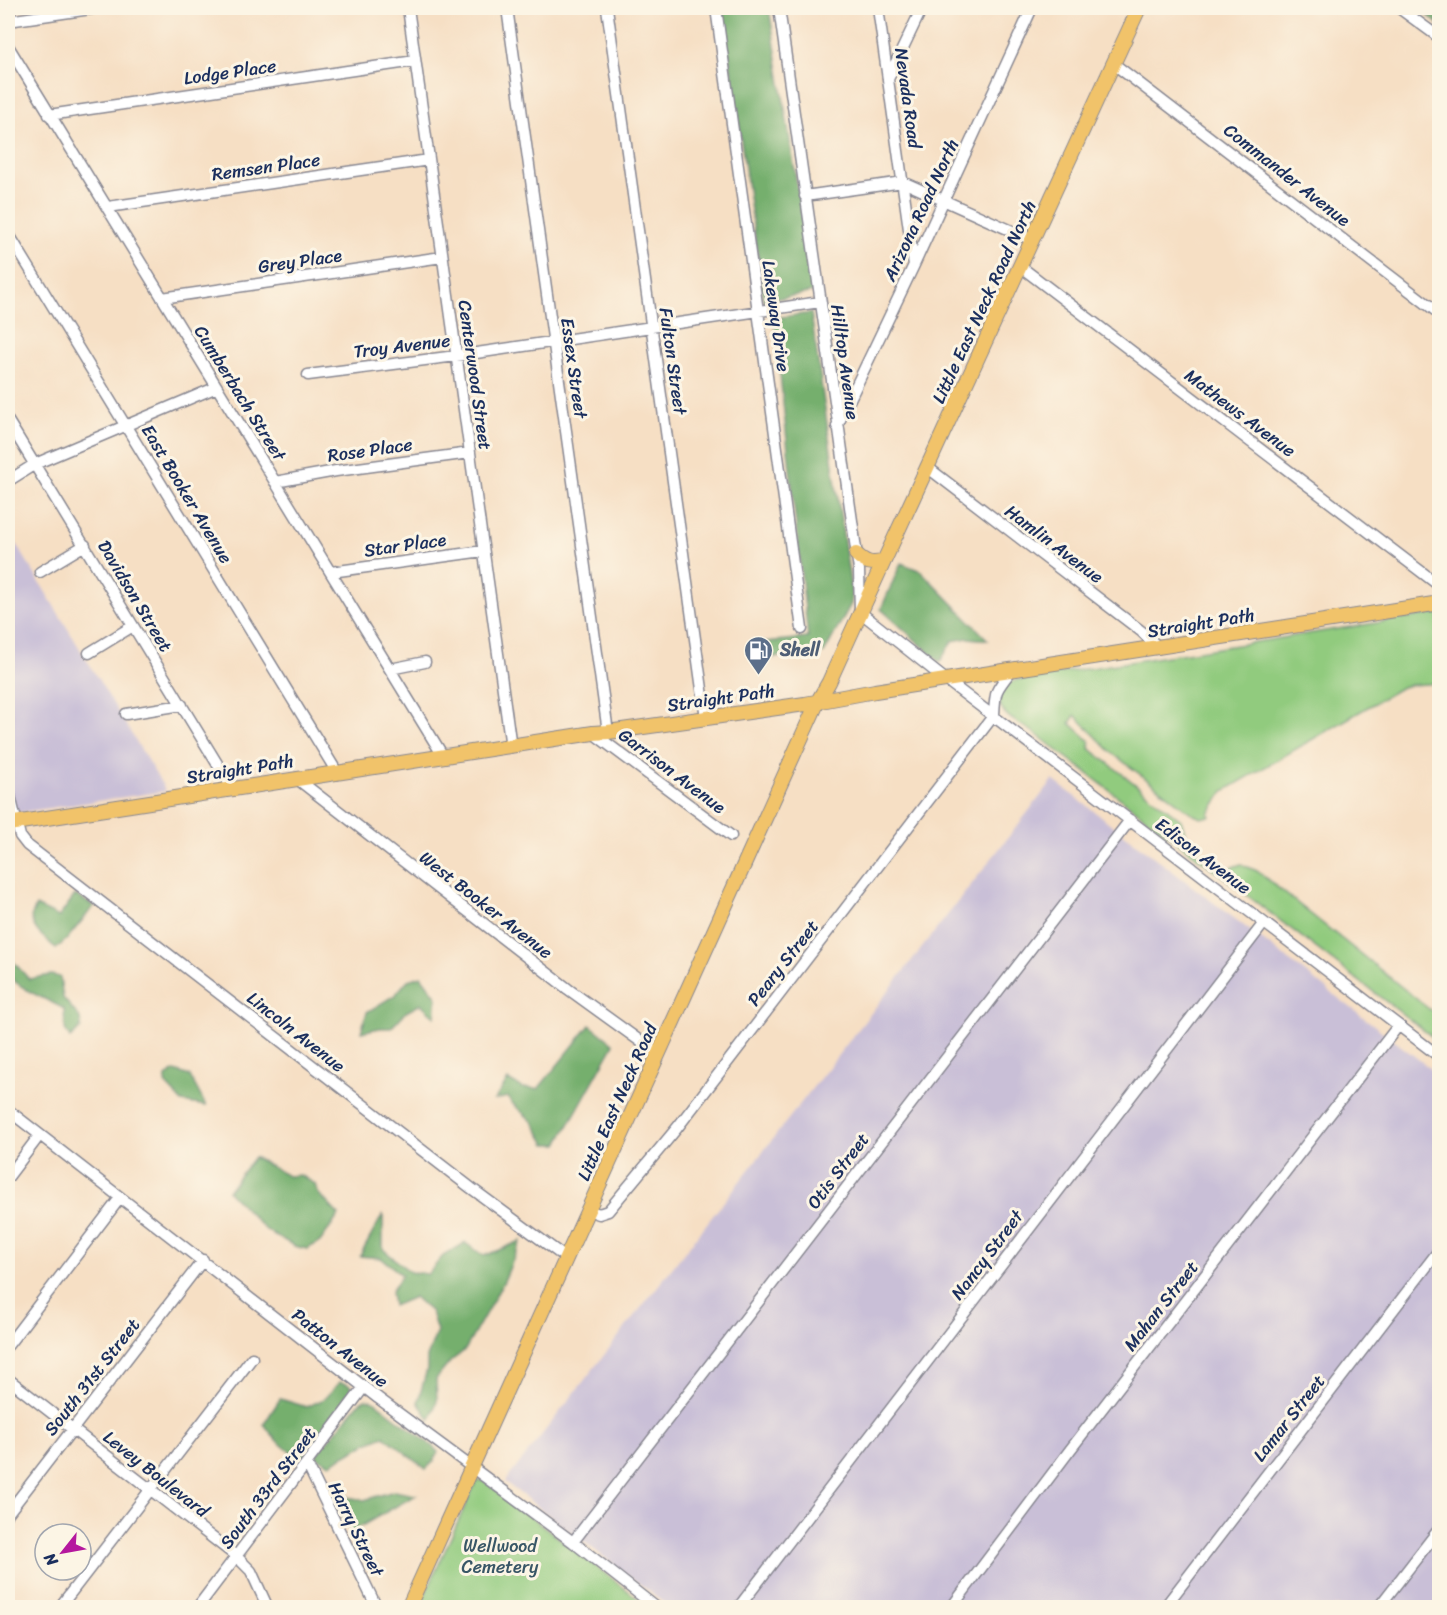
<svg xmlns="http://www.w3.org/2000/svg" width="1447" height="1615" viewBox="0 0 1447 1615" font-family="Sriracha,sans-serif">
  <rect width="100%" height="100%" fill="#fcf5e5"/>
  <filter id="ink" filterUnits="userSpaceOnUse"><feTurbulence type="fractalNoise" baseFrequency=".0167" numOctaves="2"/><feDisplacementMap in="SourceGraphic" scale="12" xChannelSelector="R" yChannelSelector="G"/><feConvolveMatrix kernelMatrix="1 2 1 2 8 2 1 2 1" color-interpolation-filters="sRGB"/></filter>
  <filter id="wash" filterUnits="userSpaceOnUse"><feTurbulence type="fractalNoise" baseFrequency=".008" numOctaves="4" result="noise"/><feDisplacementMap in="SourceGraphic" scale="24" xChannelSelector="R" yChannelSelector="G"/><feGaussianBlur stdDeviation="1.35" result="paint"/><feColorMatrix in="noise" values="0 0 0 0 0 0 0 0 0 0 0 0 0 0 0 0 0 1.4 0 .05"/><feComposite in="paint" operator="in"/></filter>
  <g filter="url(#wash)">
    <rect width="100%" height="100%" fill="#f6dfc4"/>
    <path fill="#c9bfd7" d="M8,530L166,791L8,814Z
      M1053,780L1439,1075V1607H670L505,1482Z"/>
    <path fill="#91cb7e" stroke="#567d6e" stroke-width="1.5" d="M1439,613V683L1411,685L1402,687L1224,791L1209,813L1210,816L1201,818L1194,815L1112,753L1075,715L1070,723L1090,741L1089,748L1181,820L1189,843L1212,866L1227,869L1241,864L1257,871L1439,1017V1042L1032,731C1017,722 1002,717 998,699L1006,684L1016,680Z
      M483,1480L649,1607L419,1608L476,1482Z"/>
    <path fill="#74af6d" stroke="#486f66" stroke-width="1.5" d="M722,8H769L814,292L764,301Z
      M1420,8H1439V25Z
      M811,313L852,596L851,604L824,653L753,659L754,643L808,638L774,318Z
      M901,563L921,571L988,640L968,638L952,641L940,662L881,609Z
      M75,895L94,906L67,939L56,949C45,936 36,936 31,917L36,906L59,917Z
      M8,956L29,979L51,975L60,977L63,998L80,1018L81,1028L70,1038L65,1029L64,1009C43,997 24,992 8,975Z
      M421,976L437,997L435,1017L421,1004L406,1012L391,1028H380L361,1032L367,1012L395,995L408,980Z
      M590,1025L614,1044L558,1144H546L533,1122L512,1103L508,1097L494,1100L508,1080L522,1088L538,1089Z
      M175,1071L190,1076L206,1106L182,1102L165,1084L166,1077Z
      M254,1157L288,1176L300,1175L315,1184L318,1193L339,1215L320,1242L307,1249L294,1246L266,1230L228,1191Z
      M383,1214V1249L410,1272L428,1274L443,1256L465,1243L484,1256L521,1241L504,1281L465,1350L451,1361L436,1379L437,1401L430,1420L418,1402L427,1369V1357L437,1331L431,1312L414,1297L393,1306L391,1292L402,1275L381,1258L360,1256Z
      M340,1382L350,1385L352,1392L347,1403L300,1460L276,1440L264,1424L280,1399L307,1407L324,1399Z
      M365,1399L374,1401L431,1445L438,1452L434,1461L426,1469L384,1436L367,1443L330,1464L315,1456L360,1402Z
      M332,1481L342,1486L347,1497L364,1500L394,1491L416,1495L351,1532L330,1494Z"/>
  </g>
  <g filter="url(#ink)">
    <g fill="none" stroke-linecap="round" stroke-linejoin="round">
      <defs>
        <path id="minor" d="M408,8L511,747
          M507,8L608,732
          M607,8L706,718
          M716,8L802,629
          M779,8L859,570L860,612L946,680L1440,1057
          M878,8L914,265
          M1399,8L1440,38
          M8,21L97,8
          M8,46L443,756
          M1114,64L1440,314
          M888,79L922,8
          M49,115L415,61
          M805,196L903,182L1032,240
          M108,207L429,160
          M8,233L338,774
          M1021,267L1440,586
          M162,298L442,257
          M308,375L456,356L820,302
          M8,421L232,788
          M837,426L914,265L1032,8
          M927,467L1141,631L1159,648
          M8,481L35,464L217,387
          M275,482L336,471L470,453
          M40,572L85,545
          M331,572L483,551
          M89,653L133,626
          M390,669L425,662
          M126,714L182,705
          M593,733L731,836
          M296,778L568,989L658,1054
          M8,788L20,836L27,845L471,1188L566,1258
          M8,1110L378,1398L573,1542L657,1608
          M8,1177L39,1136
          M588,1210L599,1214L608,1211L677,1128L994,715C995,691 995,691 1011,671
          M8,1345L120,1198
          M8,1379L236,1556L251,1571L268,1608
          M307,1464L377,1608
          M8,1513L203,1260
          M573,1542L1130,820
          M59,1608L252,1358
          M197,1608L364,1387
          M738,1608L1264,923
          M951,1608L1070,1450L1398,1026
          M1164,1608L1440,1249
          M1378,1608L1440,1528"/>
        <path id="major" d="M856,554C865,563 872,565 884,561
          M8,824L593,733L608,732L805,704L875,691L1440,603
          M408,1608L818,701L829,682L884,561L1139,8"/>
      </defs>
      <use href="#minor" stroke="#888791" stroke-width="13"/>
      <use href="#major" stroke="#888791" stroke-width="16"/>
      <use href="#minor" stroke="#fff" stroke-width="10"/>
      <use href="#major" stroke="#f1c36a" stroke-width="14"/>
    </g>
  </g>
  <defs>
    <symbol id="fuel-pin" viewBox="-11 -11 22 30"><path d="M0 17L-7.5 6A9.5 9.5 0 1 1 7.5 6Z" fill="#5c6f8a" stroke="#fcf5e5"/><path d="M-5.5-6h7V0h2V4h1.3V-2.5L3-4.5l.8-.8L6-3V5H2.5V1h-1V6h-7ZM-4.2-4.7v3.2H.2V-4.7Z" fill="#fff"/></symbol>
  </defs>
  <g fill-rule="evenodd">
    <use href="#fuel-pin" x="742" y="634" width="33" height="45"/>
  </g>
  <g text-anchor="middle" stroke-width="6" stroke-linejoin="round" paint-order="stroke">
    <g font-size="18" fill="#1b2f5e" stroke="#fcf5e5">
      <text transform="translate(230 72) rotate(-8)" y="6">Lodge Place</text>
      <text transform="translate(908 98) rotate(82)" y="6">Nevada Road</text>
      <text transform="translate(266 167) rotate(-8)" y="6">Remsen Place</text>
      <text transform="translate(1287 175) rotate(38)" y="6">Commander Avenue</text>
      <text transform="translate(921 210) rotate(-65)" y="6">Arizona Road North</text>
      <text transform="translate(300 261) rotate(-8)" y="6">Grey Place</text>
      <text transform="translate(984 302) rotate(-65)" y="6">Little East Neck Road North</text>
      <text transform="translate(776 316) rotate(82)" y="6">Lakeway Drive</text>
      <text transform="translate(402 346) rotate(-7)" y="6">Troy Avenue</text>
      <text transform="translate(673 361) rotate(82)" y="6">Fulton Street</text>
      <text transform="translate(845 362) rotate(82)" y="6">Hilltop Avenue</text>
      <text transform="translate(574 368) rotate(82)" y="6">Essex Street</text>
      <text transform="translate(475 375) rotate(82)" y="6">Centerwood Street</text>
      <text transform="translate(240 393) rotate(58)" y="6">Cumberbach Street</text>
      <text transform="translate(1240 413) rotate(37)" y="6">Mathews Avenue</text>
      <text transform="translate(370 450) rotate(-8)" y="6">Rose Place</text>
      <text transform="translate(187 494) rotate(59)" y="6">East Booker Avenue</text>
      <text transform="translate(1054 544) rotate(37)" y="6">Hamlin Avenue</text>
      <text transform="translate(405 545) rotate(-8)" y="6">Star Place</text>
      <text transform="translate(135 596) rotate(59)" y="6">Davidson Street</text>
      <text transform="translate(1201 623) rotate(-9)" y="6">Straight Path</text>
      <text transform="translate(721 698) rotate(-8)" y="6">Straight Path</text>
      <text transform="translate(240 769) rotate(-9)" y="6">Straight Path</text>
      <text transform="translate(672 771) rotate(37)" y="6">Garrison Avenue</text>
      <text transform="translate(1203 856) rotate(37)" y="6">Edison Avenue</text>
      <text transform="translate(486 905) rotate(38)" y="6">West Booker Avenue</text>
      <text transform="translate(783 963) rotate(-52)" y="6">Peary Street</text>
      <text transform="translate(296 1032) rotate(38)" y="6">Lincoln Avenue</text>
      <text transform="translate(617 1102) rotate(-66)" y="6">Little East Neck Road</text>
      <text transform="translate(838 1171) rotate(-53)" y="6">Otis Street</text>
      <text transform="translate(987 1255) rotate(-53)" y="6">Nancy Street</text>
      <text transform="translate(1161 1306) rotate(-52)" y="6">Mahan Street</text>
      <text transform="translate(340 1348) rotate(38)" y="6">Patton Avenue</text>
      <text transform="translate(92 1377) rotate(-52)" y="6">South 31st Street</text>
      <text transform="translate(1289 1418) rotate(-52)" y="6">Lamar Street</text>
      <text transform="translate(156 1474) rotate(38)" y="6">Levey Boulevard</text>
      <text transform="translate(268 1488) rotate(-53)" y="6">South 33rd Street</text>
      <text transform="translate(356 1529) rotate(64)" y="6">Harry Street</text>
    </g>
    <g font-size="18" font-weight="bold" fill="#4e5e75" stroke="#fcf5e5" text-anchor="start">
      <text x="780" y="656">Shell</text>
    </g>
    <g font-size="18" fill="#385666" stroke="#fcf5e5">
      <text x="500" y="1552">Wellwood<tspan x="500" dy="21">Cemetery</tspan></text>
    </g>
  </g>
  <rect width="1447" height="1615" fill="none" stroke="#fcf5e5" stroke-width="30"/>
  <g transform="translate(63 1552) rotate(239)"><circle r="28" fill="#fcf5e5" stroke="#a2a6af" stroke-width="1.5"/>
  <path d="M0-4.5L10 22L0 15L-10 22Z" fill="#b5179e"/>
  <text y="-9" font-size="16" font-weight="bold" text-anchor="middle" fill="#1b2f5e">N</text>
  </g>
</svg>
